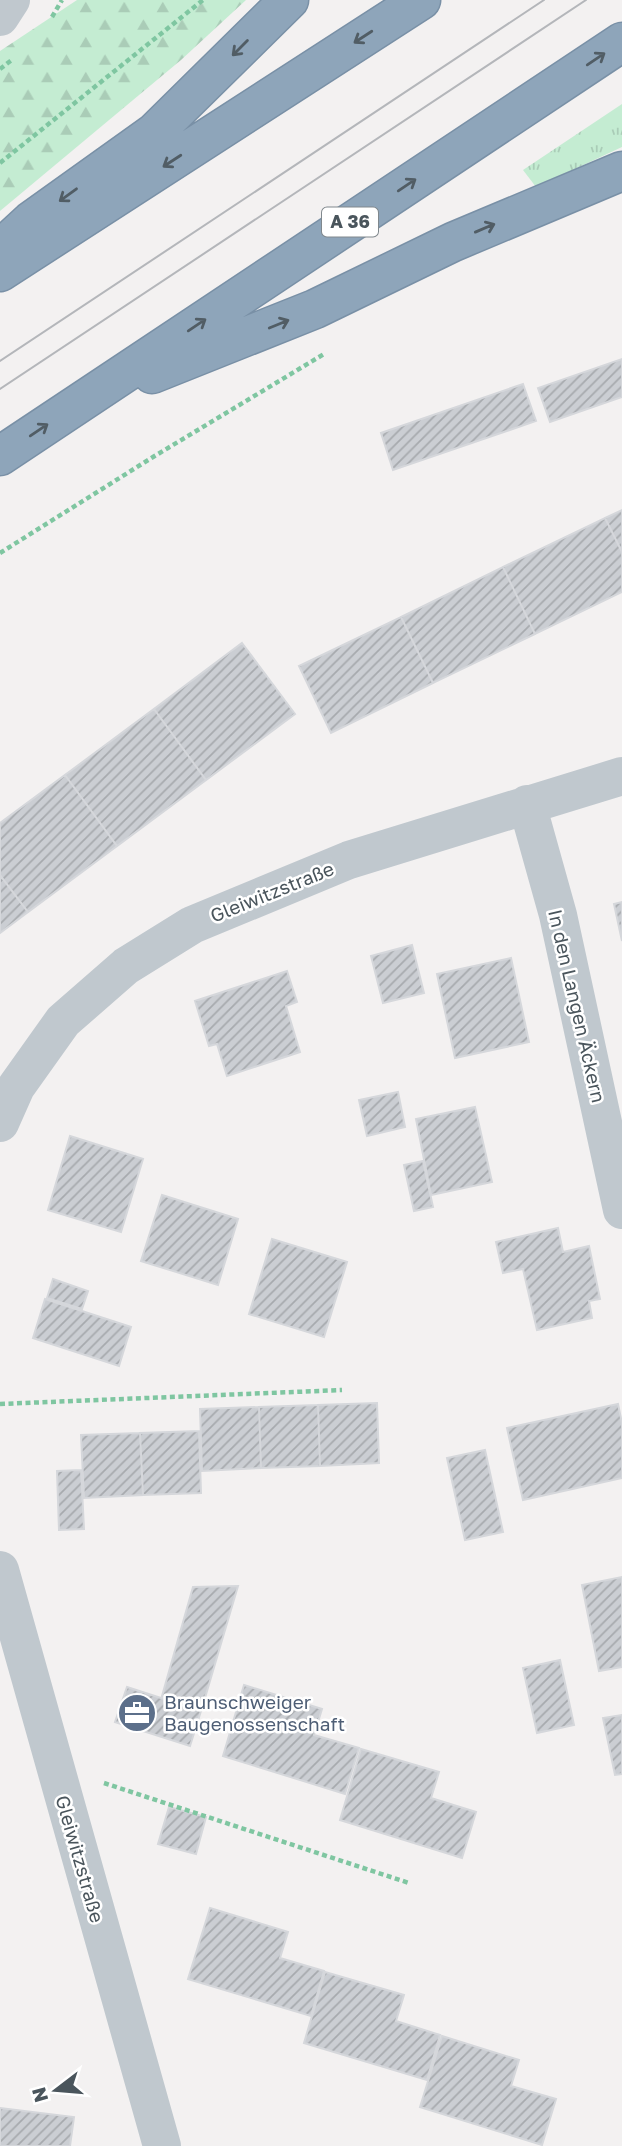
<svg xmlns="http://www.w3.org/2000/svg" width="622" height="2146" viewBox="0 0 622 2146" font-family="'Golos Text',sans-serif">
  <defs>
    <pattern id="grass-tufts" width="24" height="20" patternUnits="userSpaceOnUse" patternTransform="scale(1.75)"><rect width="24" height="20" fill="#c4ecd2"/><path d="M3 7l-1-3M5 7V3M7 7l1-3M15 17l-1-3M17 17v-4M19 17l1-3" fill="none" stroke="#aaccb7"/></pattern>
    <pattern id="forest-firs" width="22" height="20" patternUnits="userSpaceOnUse" patternTransform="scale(1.75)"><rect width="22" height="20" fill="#c4ecd2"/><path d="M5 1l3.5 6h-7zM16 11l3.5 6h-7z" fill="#aaccb7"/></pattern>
    <pattern id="building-hatch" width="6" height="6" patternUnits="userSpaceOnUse" patternTransform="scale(1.75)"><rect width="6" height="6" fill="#cbced3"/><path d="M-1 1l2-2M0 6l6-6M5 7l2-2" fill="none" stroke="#a7aaae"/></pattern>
  </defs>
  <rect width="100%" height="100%" fill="#f3f1f1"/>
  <path fill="url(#grass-tufts)" d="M622,104V147L536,187L523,170Z"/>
  <path fill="url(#forest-firs)" d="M77,0H246L181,60L0,211V51Z"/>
  <path fill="url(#building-hatch)" stroke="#d5d7db" stroke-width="2" d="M622,359V397L550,422L538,388Z
    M523,384L536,421L393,470L381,433Z
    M622,510V552L605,518Z
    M605,518L622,552V592L535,634L503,567Z
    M503,567L535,634L433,683L401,617Z
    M401,617L433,683L331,733L299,666Z
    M242,643L295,714L206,780L154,709Z
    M154,709L206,780L117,846L65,775Z
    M65,775L117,846L28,912L0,875V823Z
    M0,875L28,912L0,933Z
    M622,902V941L614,904Z
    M412,945L424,993L383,1003L371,956Z
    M511,958L529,1042L455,1058L437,974Z
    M287,971L297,1002L286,1006L300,1052L227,1076L217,1044L209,1046L195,1001Z
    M398,1092L405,1127L367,1136L359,1100Z
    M475,1107L492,1182L431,1195L416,1119Z
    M70,1136L143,1159L121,1232L48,1210Z
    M423,1161L433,1207L414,1211L404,1165Z
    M162,1195L238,1219L218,1285L141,1261Z
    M558,1228L563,1252L589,1246L600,1299L589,1301L592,1318L537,1330L523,1269L503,1273L496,1242Z
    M272,1239L347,1262L324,1337L249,1314Z
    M53,1279L88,1291L82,1309L47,1298Z
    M45,1299L131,1327L119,1366L33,1338Z
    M377,1403L379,1463L320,1466L318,1405Z
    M618,1404L622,1423V1478L523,1500L507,1428Z
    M318,1405L320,1466L261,1468L259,1407Z
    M259,1407L261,1468L202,1471L200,1409Z
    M199,1431L201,1493L143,1495L140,1433Z
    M140,1433L143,1495L84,1498L81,1435Z
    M485,1450L503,1532L465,1540L447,1458Z
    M81,1470L84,1529L59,1530L57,1471Z
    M622,1577V1667L599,1671L582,1585Z
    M238,1586L202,1708L162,1696L193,1587Z
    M560,1660L574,1725L537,1733L523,1668Z
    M244,1685L322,1709L314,1735L359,1748L345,1794L223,1756Z
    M127,1687L201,1711L190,1746L115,1722Z
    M622,1715V1774L615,1775L603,1718Z
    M361,1749L439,1772L431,1798L476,1812L462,1858L340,1820Z
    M169,1807L206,1817L196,1854L158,1844Z
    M210,1908L288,1932L280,1958L324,1971L311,2016L188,1979Z
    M325,1972L404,1995L396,2021L440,2035L427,2080L304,2043Z
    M442,2036L519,2060L511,2086L556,2099L542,2145L420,2107Z
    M0,2108L74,2117L70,2146H0Z"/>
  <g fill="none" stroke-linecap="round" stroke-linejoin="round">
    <defs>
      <path id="highway" d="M5,245L31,221L154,133L289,0
        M0,272L421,0
        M152,374L315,309L453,242L622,171
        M0,456L622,42"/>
    </defs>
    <use href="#highway" stroke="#7990a6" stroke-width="41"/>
    <path stroke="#7fc6a1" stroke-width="4.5" stroke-dasharray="5 3.5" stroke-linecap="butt" d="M52,17L62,0
      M0,69L13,59
      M0,163L203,0
      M0,553L153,457L324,354
      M0,1404L342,1390
      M104,1783L409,1883"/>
    <path stroke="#c0c8ce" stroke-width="38" d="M0,17L11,0
      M527,804L558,915L622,1210
      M0,1123L16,1087L63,1021L126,966L192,925L349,860L622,776
      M0,1570L162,2146"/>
    <use href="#highway" stroke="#8ea5ba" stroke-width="38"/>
    <path stroke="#b4b6ba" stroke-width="2" d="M0,361L544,0
      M0,389L586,0"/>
  </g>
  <defs><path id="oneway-shaft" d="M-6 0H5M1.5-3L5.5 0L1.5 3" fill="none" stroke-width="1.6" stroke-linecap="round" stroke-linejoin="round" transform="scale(1.75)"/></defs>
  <g stroke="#515d65">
    <use href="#oneway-shaft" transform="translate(363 37) rotate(147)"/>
    <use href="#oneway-shaft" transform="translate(240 48) rotate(135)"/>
    <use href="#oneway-shaft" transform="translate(596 59) rotate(-34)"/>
    <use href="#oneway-shaft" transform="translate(172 161) rotate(147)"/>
    <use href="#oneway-shaft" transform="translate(407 185) rotate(-34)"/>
    <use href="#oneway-shaft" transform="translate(68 195) rotate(144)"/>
    <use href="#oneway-shaft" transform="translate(485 228) rotate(-23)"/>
    <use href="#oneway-shaft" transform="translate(279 324) rotate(-22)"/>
    <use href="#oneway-shaft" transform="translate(197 325) rotate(-34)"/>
    <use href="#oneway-shaft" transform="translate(39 430) rotate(-34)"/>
  </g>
  <defs>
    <symbol id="office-disc" viewBox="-11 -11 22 22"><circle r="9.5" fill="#5c6f8a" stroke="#fff"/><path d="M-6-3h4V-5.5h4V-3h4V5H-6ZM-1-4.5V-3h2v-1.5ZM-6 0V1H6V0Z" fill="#fff"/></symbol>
  </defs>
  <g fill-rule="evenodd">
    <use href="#office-disc" x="115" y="1691" width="44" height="44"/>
  </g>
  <g text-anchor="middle" stroke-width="5" stroke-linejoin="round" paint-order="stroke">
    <rect fill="#fff" stroke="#80888d" stroke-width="2" x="322" y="207.5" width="56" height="29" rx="5"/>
    <g font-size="18" font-weight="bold" fill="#4a555c">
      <text x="350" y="228">A 36</text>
    </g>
    <g font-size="19" fill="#4a555c" stroke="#fff">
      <text transform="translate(272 892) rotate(-22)" y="7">Gleiwitzstraße</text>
      <text transform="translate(577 1006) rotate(77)" y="7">In den Langen Äckern</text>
      <text transform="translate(80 1859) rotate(74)" y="7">Gleiwitzstraße</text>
    </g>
    <g font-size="19" fill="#4e5e75" stroke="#fff" text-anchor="start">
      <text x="164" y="1709">Braunschweiger<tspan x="164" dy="22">Baugenossenschaft</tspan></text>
    </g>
  </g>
  <g transform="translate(56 2090) rotate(254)" stroke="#ffffff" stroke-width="5" paint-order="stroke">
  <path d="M0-5L12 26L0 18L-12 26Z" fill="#4a555c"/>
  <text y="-10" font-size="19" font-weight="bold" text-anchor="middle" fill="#4a555c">N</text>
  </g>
</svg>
